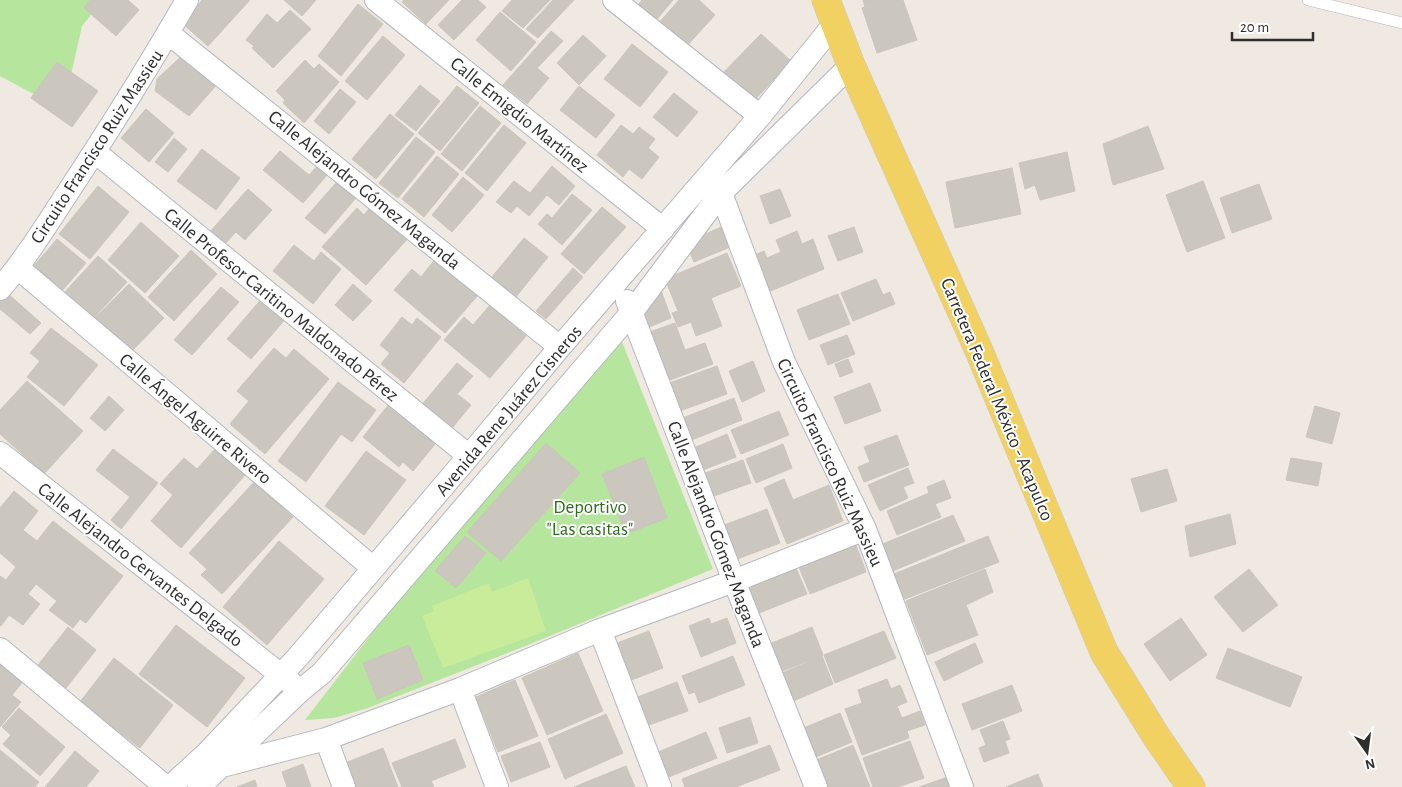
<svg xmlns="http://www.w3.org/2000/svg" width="1402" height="787" viewBox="0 0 1402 787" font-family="'Alegreya Sans',sans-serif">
  <rect width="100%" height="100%" fill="#efe9e1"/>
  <path fill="#b6e59e" d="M0,0H103L82,26L63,110L0,76Z
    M622,342L713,569L525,646L368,708L334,718L305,720L373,632L398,593Z"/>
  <path fill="#c9ec9a" d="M528,578L546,631L443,668L422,616L434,611L432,606L489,583L492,592Z"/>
  <path fill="#cbc7bf" stroke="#cbc5ba" d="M90,0H128L139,10L116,36L84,8Z
    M202,0H249V1L208,46L183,24Z
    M284,0H316L302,16Z
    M404,0H449L426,24L402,2Z
    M462,0H478L486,7L454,40L438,25Z
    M512,0H550L523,28L502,11Z
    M553,0H574L538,38L526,29Z
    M642,0H673L653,24L634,10Z
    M679,0H699L715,15L684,49L657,25Z
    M863,0H903L917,40L877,53L862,8L865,7Z
    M358,4L383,24L341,76L318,56Z
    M290,10L311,29L273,68L252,48L254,46L246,40L267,14L277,23Z
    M500,12L536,42L511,71L476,40Z
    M551,31L563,41L537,68L549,78L527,104L503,85Z
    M761,34L791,61L750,105L719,77Z
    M583,35L606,56L579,85L557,63Z
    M383,36L405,55L367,100L345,81Z
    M632,44L668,72L640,107L604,79Z
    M187,51L222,79L189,116L155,91L157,79Z
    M305,60L314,69L319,64L339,82L304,123L283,103L285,100L276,91Z
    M57,62L98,91L72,127L31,98Z
    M420,85L440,101L416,131L395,115Z
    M457,86L479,103L440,151L418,133Z
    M579,86L615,115L596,138L560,110Z
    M340,89L356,102L329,134L314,121Z
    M674,93L698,112L677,137L653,117Z
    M480,106L501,123L462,171L441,154Z
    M146,109L174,133L149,162L121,138Z
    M390,114L414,134L376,179L352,159Z
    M504,125L526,143L487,191L465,173Z
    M621,125L633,134L639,127L655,139L648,148L659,157L642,179L629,169L623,177L597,155Z
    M1148,126L1164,169L1113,185L1103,144Z
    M416,137L435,152L398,198L379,183Z
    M174,138L187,149L168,172L155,162Z
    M202,149L240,178L216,210L177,181Z
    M280,151L309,175L323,160L333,168L303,203L263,170Z
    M1067,152L1075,191L1040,200L1035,185L1025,189L1019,163Z
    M437,156L459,174L424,217L402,199Z
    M552,166L575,186L559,205L547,195L529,216L517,206L511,213L496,202L514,181L530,193Z
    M1012,168L1021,214L955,228L946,182Z
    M343,175L362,191L325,234L305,218Z
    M463,177L484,195L452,232L432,215Z
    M1203,181L1225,238L1187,252L1166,195Z
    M1259,184L1272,219L1232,233L1220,198Z
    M98,186L129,212L90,259L59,234Z
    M248,189L272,210L245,240L236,232L222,247L208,234Z
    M780,189L791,216L770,224L760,196Z
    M572,194L592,210L562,245L538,224L547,214L552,218Z
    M374,203L411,235L366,285L322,247L357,208L364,215Z
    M602,207L626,227L584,274L561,254Z
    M141,222L179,256L145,293L108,260Z
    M721,227L730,247L694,262L686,243Z
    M854,227L863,252L838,261L828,236Z
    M797,231L802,244L813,239L824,269L763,294L748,258L764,251L767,258L781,252L776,240Z
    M524,238L548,257L511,303L487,283Z
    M57,239L86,263L61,292L33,267Z
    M294,245L314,261L321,252L341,269L313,304L273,271Z
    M191,250L217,274L174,321L148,297Z
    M727,253L741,286L711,298L722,326L696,336L691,322L678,327L672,313L678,311L665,279Z
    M98,256L127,282L92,320L63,294Z
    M436,258L479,294L445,333L394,290L412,269L421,277Z
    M573,268L583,277L546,319L536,311Z
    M876,279L883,295L890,292L895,304L853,321L841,293Z
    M129,284L164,318L129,354L94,319Z
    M353,284L372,301L353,321L335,305Z
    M659,285L671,318L642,330L634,312Z
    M221,287L239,302L192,355L174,340Z
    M7,293L41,323L30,334L0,309V301Z
    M838,294L850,324L809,340L797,310Z
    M264,296L288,316L251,359L227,339Z
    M490,305L526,336L490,378L444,340L464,317L473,325Z
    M402,317L412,325L417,318L441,337L404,383L381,364L390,353L380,345Z
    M675,323L685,350L705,343L713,364L662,383L644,334Z
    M51,328L98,365L64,406L27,377L40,361L30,353Z
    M847,335L855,354L828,365L820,345Z
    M274,348L286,358L294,349L329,379L265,454L230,424L249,401L237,391Z
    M848,359L853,372L840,377L835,364Z
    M753,361L765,391L742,402L729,371Z
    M457,363L473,376L457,394L471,405L448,433L419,408Z
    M717,366L727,394L674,413L664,385Z
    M27,381L83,431L44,474L0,434V410Z
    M338,382L376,410L352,442L341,434L306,482L278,461Z
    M870,383L881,411L845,424L834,397Z
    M109,396L124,410L105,431L90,418Z
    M734,398L742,420L684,443L675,421Z
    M389,404L436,443L413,471L403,462L399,467L363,437Z
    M1315,406L1340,413L1332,444L1306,437Z
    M779,411L789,435L741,454L731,430Z
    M727,434L736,457L698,472L689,450Z
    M897,435L909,465L864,482L858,467L870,462L864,447Z
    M546,443L580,473L501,561L467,532Z
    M783,444L792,468L756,483L746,459Z
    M113,449L158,483L121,529L111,520L130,497L96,470Z
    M215,449L245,475L181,548L151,521L173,495L160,484L184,458L197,469Z
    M366,451L406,480L364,535L325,506Z
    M644,457L667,518L626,534L602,474Z
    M1291,458L1322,463L1318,486L1286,480Z
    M743,460L751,483L708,498L700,475Z
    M908,468L914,483L903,487L908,498L880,511L868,485Z
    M1167,469L1177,501L1141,512L1131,479Z
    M784,479L793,500L829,485L843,521L787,544L764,488Z
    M944,480L951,498L935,504L941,517L897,535L887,511L929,493L927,487Z
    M254,482L293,517L222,594L201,575L207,569L189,553Z
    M14,491L38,511L23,530L37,541L53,521L123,576L86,623L80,619L73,628L49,610L57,601L36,584L28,594L40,604L23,625L9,615L1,626L0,625V576L6,580L16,567L0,553V508Z
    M767,509L780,543L732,561L719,527Z
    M1230,514L1236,544L1190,557L1185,526Z
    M953,515L965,541L890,572L878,546Z
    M465,536L486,553L456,588L435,571Z
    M988,536L999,562L905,599L894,574Z
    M854,540L866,572L810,594L797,562Z
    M279,541L324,579L267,645L223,607Z
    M793,561L807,594L759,613L745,581Z
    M985,569L993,592L966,605L978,635L927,655L906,601Z
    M1249,569L1278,605L1243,632L1214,597Z
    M709,618L711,624L727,618L736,643L701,657L689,626Z
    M1181,618L1207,655L1170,681L1144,644Z
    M176,625L245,678L207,727L139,674Z
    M68,627L96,650L66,688L38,665Z
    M812,627L823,655L775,674L764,646Z
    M649,631L663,668L626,682L612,645Z
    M884,631L896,658L835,683L824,655Z
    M975,643L983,662L944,681L935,662Z
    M409,645L423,680L377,699L363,663Z
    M1228,648L1302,677L1290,707L1216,678Z
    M578,653L603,711L547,735L522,678Z
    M733,656L745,685L699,703L695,692L689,694L682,676Z
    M822,656L833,684L791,702L780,674Z
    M114,658L173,705L140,748L80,702Z
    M0,663L25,679L12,695L21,702L0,727Z
    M887,679L891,689L900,685L907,702L897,706L902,718L920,711L925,725L907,731L909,738L862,755L845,709L862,703L858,690Z
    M515,680L538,736L498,752L476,697Z
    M677,682L688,711L646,726L635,698Z
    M1012,685L1022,711L972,730L962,704Z
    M19,708L65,747L40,776L3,744L11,735L2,727Z
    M840,713L852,742L813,758L801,729Z
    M606,714L623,753L565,779L548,739Z
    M750,717L758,743L727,753L719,728Z
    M1003,721L1010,739L1005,741L1009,753L984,762L979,748L986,745L980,730Z
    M706,732L717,758L666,778L656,753Z
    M455,739L466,767L431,781L434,787H402L392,763Z
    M910,741L924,778L898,787H873L863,758Z
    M540,742L550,767L511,782L501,756Z
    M770,745L780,770L736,787H685L682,779Z
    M853,745L870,787H824L814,761Z
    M383,748L398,787H354L345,763Z
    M0,750L39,782L35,787H0Z
    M75,751L99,771L86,787H45Z
    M303,764L311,787H287L282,772Z
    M626,766L635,787H574Z
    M1038,774L1043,787H1006Z
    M948,777L951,787H919Z
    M255,780L257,787H237Z"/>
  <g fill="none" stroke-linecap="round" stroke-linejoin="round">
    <defs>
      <path id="service" d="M1308,0L1402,23"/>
      <path id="minor" d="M376,0L663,229
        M614,0L760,116
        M168,33L560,347
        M95,152L469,456
        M721,193L784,362L865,529L962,787
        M18,268L373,568
        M0,289C27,257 49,221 72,186C112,125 151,63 187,0
        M627,301L734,581L816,787
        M0,453L291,683
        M600,630L660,787
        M0,649L166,787
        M460,689L497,787
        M326,739L344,787
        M222,766L326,739L460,689L600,630L734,581L865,529
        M170,787L207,753L297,658L469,456L560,347L760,116L835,23
        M199,787L300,691L322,673L632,312L721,193L851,65"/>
      <path id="primary" d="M826,0L851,65L980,353L1104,652L1156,736L1191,787"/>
    </defs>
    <use href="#service" stroke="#b4b7c1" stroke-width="12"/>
    <use href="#minor" stroke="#b4b7c1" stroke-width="24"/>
    <use href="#primary" stroke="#c9c9c9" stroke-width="29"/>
    <use href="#service" stroke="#fff" stroke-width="11"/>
    <use href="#minor" stroke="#fff" stroke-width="22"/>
    <use href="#primary" stroke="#f2d163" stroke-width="28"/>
  </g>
  <g text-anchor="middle" stroke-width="4" stroke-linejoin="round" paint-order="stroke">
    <g font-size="19" fill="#2e2e2e" stroke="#fff">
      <text transform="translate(520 114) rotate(39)" y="7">Calle Emigdio Martínez</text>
      <text transform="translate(96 146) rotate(-57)" y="7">Circuito Francisco Ruiz Massieu</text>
      <text transform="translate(365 189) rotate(39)" y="7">Calle Alejandro Gómez Maganda</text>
      <text transform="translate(282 304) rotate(39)" y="7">Calle Profesor Caritino Maldonado Pérez</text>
      <text transform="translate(998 399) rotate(67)" y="7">Carretera Federal México - Acapulco</text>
      <text transform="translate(508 410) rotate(-50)" y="7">Avenida Rene Juárez Cisneros</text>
      <text transform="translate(196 418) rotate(40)" y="7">Calle Ángel Aguirre Rivero</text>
      <text transform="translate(831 462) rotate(65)" y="7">Circuito Francisco Ruiz Massieu</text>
      <text transform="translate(717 534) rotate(69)" y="7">Calle Alejandro Gómez Maganda</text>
      <text transform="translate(141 564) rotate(38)" y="7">Calle Alejandro Cervantes Delgado</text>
    </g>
    <g font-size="19" fill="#2c6e1b" stroke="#fff">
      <text x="590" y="513">Deportivo<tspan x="590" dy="22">"Las casitas"</tspan></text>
    </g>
  </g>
  <g transform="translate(1367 752) rotate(166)" stroke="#ffffff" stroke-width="4" paint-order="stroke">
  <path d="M0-4L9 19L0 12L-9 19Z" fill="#2e2e2e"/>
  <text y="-8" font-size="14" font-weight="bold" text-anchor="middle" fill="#2e2e2e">N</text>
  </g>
  <path d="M1232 32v8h81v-8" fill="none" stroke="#2e2e2e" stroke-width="2.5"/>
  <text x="1240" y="32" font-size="15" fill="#2e2e2e" stroke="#ffffff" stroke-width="4" paint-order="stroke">20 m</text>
</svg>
